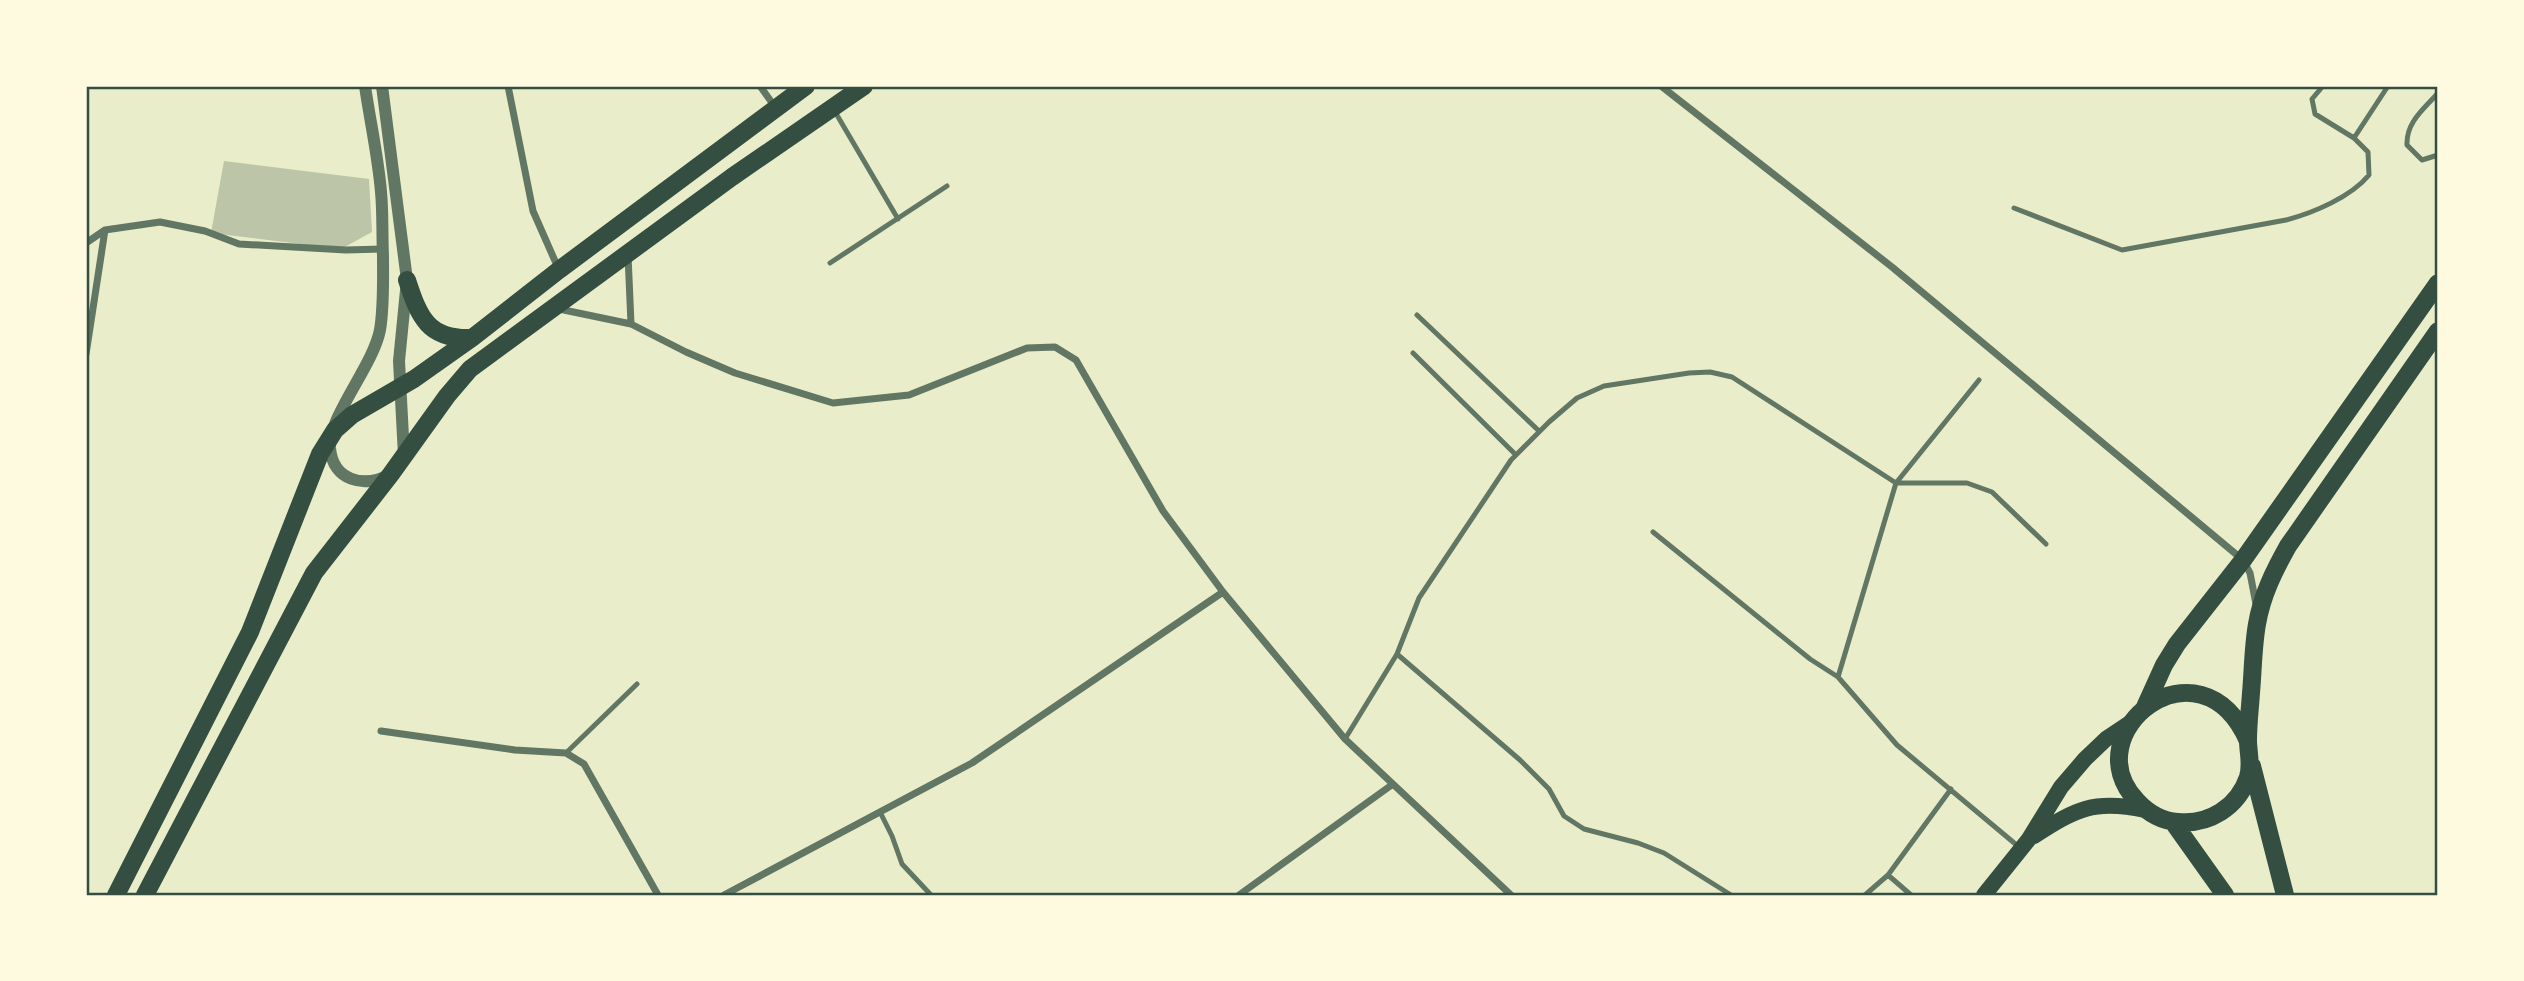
<svg xmlns="http://www.w3.org/2000/svg" width="2524" height="981" viewBox="0 0 2524 981" font-family="'Golos Text',sans-serif">
  <rect width="100%" height="100%" fill="#e9edc9"/>
  <path fill="#bcc5a7" d="M224,161L369,179L372,232L341,249L211,233Z"/>
  <g fill="none" stroke-linecap="round" stroke-linejoin="round">
    <path stroke="#617663" stroke-width="5" d="M2323,86L2312,99L2315,114L2354,138L2388,86
      M2438,93C2424,109 2406,122 2407,145L2422,160L2438,155
      M834,110L898,219
      M2014,208L2122,250L2286,220C2313,213 2351,197 2369,175L2368,152L2354,138
      M830,263L947,186
      M1417,315L1539,431
      M1413,353L1516,455
      M1653,532L1810,659L1838,677
      M1397,654L1520,760L1549,789L1564,816L1584,829L1638,843L1664,853L1731,895
      M1345,739L1397,654L1419,598L1511,460L1549,422L1577,398L1604,386L1689,373L1710,372L1732,377L1896,483L1979,380
      M566,753L637,684
      M880,812L892,836L902,864L931,895
      M2019,847L1897,745L1838,677L1896,483H1967L1992,492L2046,544
      M1888,875L1911,895
      M1865,895L1888,875L1951,789"/>
    <path stroke="#617663" stroke-width="7" d="M508,86L533,211L559,270
      M760,86L775,107
      M1661,86L1892,267L2243,560L2250,573L2256,604
      M86,243L105,230L160,222L205,231L239,244L346,250L382,249
      M628,255L631,324
      M559,309L631,324L686,352L735,373L833,403L909,395L1027,348L1055,347L1076,360L1163,511L1223,592L1345,739L1511,895
      M86,354L105,230
      M381,731L515,750L566,753L584,764L658,895
      M724,895L972,763L1223,592
      M1239,895L1393,784"/>
    <path stroke="#617663" stroke-width="12" d="M365,86C370,121 378,156 381,192C383,213 382,234 383,256C383,280 384,306 380,330C373,366 328,417 330,448C333,481 364,488 389,475
      M382,86L407,280L399,361L404,456"/>
    <path stroke="#344e41" stroke-width="16" d="M2034,836C2076,809 2094,799 2145,810
      M1984,895L2029,839L2061,787L2085,759L2106,739L2130,723"/>
    <path stroke="#344e41" stroke-width="18" d="M407,280C419,317 428,340 472,338
      M2145,707L2164,665L2177,644L2243,560L2438,283
      M2248,741C2200,632 2072,733 2137,801C2148,813 2161,821 2178,822C2209,825 2238,807 2248,777C2252,764 2248,753 2248,740C2248,725 2250,708 2251,693C2253,670 2253,647 2257,624C2262,595 2274,571 2288,546L2438,331
      M2252,766L2285,895
      M2173,822L2225,895
      M116,895L250,632L320,454L335,430L352,415L414,379L472,338L559,270L806,86
      M145,895L314,573L391,474L447,396L470,369L732,177L864,86"/>
  </g>
  <rect width="2524" height="981" fill="none" stroke="#fefae0" stroke-width="175"/>
  <rect x="88" y="88" width="2348" height="806" fill="none" stroke="#344e41" stroke-width="2.5"/>
</svg>
